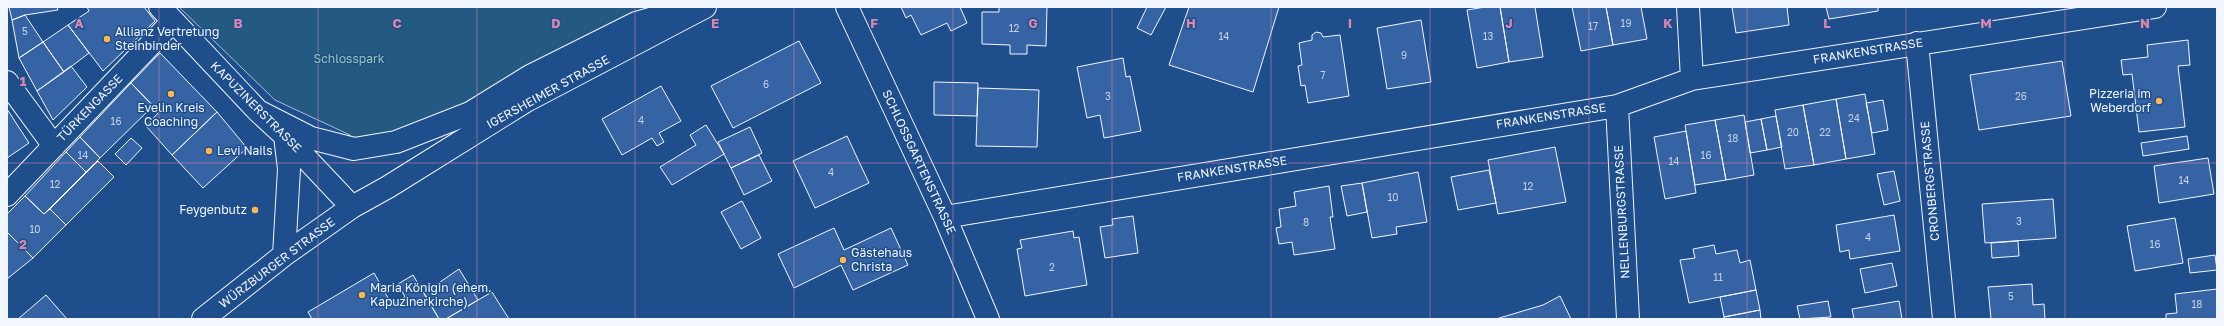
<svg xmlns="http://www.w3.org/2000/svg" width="2224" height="326" viewBox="0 0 2224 326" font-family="'Golos Text',sans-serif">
  <rect width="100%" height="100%" fill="#1f4e8c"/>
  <path fill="#245a82" stroke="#a8bbd7" d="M179,7H694L470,113L354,149L350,135L275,100Z"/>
  <path fill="#3563a3" stroke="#f2f6ff" d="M9,7H57L58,10L25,15L12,20Z
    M87,7H144L155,21L103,71L68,25L89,11Z
    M901,7H960L967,23L951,31L947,23L921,35L911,15L906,18Z
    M999,7H1047L1046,46L1027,45V54H1010V45L982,44V12H999Z
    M1147,7H1166L1151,35L1137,28Z
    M1189,7H1279L1253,92L1169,65Z
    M1485,7H1500L1509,62L1477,68L1467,10Z
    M1500,7H1535L1543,57L1509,62Z
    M1572,7H1606L1613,45L1581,51Z
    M1606,7H1641L1647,39L1613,45Z
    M1732,7H1787L1789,25L1736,33Z
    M1826,7H1878V11L1829,19Z
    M25,15L43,42L19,58L12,20Z
    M1421,20L1431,82L1387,89L1377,28Z
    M68,25L89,53L64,72L43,42Z
    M1316,32L1321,33L1323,37L1340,35L1349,96L1308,103L1305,85L1301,86L1298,66L1302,65L1299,43L1312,40V35Z
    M2188,40L2190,65L2178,66L2185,127L2139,132L2132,74L2123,75L2121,60L2148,57L2147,45Z
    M799,41L821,83L733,128L711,86Z
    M43,42L64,72L37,91L19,58Z
    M160,53L217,112L172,155L146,126L159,112L131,83Z
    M1123,58L1126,77L1130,76L1141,131L1104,138L1100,115L1087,118L1077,67Z
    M2062,61L2071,116L1979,130L1970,75Z
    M71,66L87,87L53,120L37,91Z
    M934,82L978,83L977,116L934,115Z
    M131,83L153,106L100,158L80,137Z
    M661,86L681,121L659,133L664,142L657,146L652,138L622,155L602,119Z
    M978,88L1039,90L1037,147L976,146Z
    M1865,94L1875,154L1846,159L1836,99Z
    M1836,99L1846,159L1814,165L1803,105Z
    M1883,100L1888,130L1872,133L1866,103Z
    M1803,105L1814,165L1785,169L1775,110Z
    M7,109L29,143L7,158Z
    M217,112L247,148L203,188L172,155Z
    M1744,115L1754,175L1726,180L1715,120Z
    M1776,116L1782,147L1767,150L1761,119Z
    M1761,119L1767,150L1750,153L1745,122Z
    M1715,120L1726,180L1695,185L1685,125Z
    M706,125L724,154L672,185L660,167L696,145L690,135Z
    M750,127L762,153L731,168L718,142Z
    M1686,131L1696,193L1665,199L1654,137Z
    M847,136L869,183L815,208L793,161Z
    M2187,136L2189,149L2143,156L2141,143Z
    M80,137L100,158L86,172L66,152Z
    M131,138L142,148L126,165L115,154Z
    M1555,147L1566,202L1498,214L1488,160Z
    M66,152L86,172L44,214L25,196Z
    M759,155L772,181L744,195L731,168Z
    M2208,158L2214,194L2159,203L2154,166Z
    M98,161L114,177L66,225L50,209Z
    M1489,170L1496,203L1458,210L1451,177Z
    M1894,171L1900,201L1884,205L1877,174Z
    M1418,172L1427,222L1396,227L1397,234L1372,238L1362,183Z
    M1362,183L1367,212L1347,216L1341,186Z
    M1329,186L1333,217H1330L1335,249L1294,255L1292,242L1279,244L1276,228L1281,227L1279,209L1296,206L1294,192Z
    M25,196L44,214L50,209L66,225L33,258L7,232V214Z
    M2053,199L2056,238L1985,243L1982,204Z
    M742,201L761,238L741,249L721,212Z
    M1894,215L1900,251L1850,259L1849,250L1840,252L1836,225Z
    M1133,216L1138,253L1105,258L1100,227L1113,225L1112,219Z
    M2175,218L2183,263L2135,271L2127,226Z
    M834,228L844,250L891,228L908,265L853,290L841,265L794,288L778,254Z
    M1073,231L1074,238L1079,237L1087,285L1025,296L1017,249L1022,248L1020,240Z
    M7,232L33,258L7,279Z
    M2018,241L2019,256L1992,258L1991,243Z
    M1714,245L1716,254L1737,250L1740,263L1750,260L1756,290L1689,303L1680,260L1695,258L1693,249Z
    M2215,255L2217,270L2190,273L2188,259Z
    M1892,263L1897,286L1865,293L1860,269Z
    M459,269L478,300L446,319H439L424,293Z
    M374,273L392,305L405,297L398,284L413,275L439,319H312L308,312Z
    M2032,284L2033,305L2044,304L2045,319H1991L1988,287Z
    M2217,289V319H2166V314L2177,313L2175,294Z
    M1756,290L1760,310L1724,317L1720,297Z
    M492,292L509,319H446L478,300Z
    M46,295L67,319H18Z
    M1560,296L1571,319H1496L1543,305Z
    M1828,301L1831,317L1800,319L1797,306Z
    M1899,301L1902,319H1854L1852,309Z
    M1760,310L1761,319H1724V317Z"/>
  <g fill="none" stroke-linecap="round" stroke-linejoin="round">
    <defs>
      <path id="minor" d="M160,7L258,111L285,136L352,207
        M847,7L945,217L988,319
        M1688,7L1692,79
        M1917,43L1944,319
        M7,82L54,146
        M1617,106L1628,319
        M258,111L311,138L354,149L396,142L470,113L530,76L636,23L678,11
        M7,195L172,22
        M945,217L1617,106L1692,79L2155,7
        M284,255L289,169L285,136
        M203,319L284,255L352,207L388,187L526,101L705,7"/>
    </defs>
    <use href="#minor" stroke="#f2f6ff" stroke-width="24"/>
    <use href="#minor" stroke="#1f4e8c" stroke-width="22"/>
  </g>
  <path fill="none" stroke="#da87ad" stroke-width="1" stroke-opacity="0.55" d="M159,7V319M318,7V319M477,7V319M635,7V319M794,7V319M953,7V319M1112,7V319M1271,7V319M1430,7V319M1589,7V319M1747,7V319M1906,7V319M2065,7V319M7,163H2217"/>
  <g fill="#ffb74d" stroke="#1f4e8c" stroke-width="1.5">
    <circle cx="107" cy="39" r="4"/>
    <circle cx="171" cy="94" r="4"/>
    <circle cx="2159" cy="101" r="4"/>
    <circle cx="209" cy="151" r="4"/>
    <circle cx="255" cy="210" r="4"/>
    <circle cx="843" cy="260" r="4"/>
    <circle cx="362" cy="295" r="4"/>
  </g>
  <g text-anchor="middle" stroke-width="3" stroke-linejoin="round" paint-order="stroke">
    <g font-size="10" fill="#c3d1e8">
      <text x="1626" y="27">19</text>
      <text x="1593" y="30">17</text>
      <text x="1014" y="32">12</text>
      <text x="25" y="35">5</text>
      <text x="1224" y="40">14</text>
      <text x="1488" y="40">13</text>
      <text x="1404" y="59">9</text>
      <text x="1323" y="79">7</text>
      <text x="766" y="88">6</text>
      <text x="1108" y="100">3</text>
      <text x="2021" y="100">26</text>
      <text x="1854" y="122">24</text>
      <text x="641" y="124">4</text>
      <text x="116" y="125">16</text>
      <text x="1793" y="136">20</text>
      <text x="1825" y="136">22</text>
      <text x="1733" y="142">18</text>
      <text x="83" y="159">14</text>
      <text x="1706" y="159">16</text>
      <text x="1674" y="165">14</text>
      <text x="831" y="176">4</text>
      <text x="2184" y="184">14</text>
      <text x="55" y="188">12</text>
      <text x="1528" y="190">12</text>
      <text x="1393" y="201">10</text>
      <text x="2019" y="225">3</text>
      <text x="1306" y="226">8</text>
      <text x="35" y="233">10</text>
      <text x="1868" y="241">4</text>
      <text x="2155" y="248">16</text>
      <text x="1052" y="271">2</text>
      <text x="1718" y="281">11</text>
      <text x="2011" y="300">5</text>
      <text x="2197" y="308">18</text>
    </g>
    <g font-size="12" fill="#f2f6ff" stroke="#1f4e8c" text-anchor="start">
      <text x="115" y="36">Allianz Vertretung<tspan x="115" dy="14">Steinbinder</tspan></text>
      <text x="2151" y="98" text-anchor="end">Pizzeria im<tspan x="2151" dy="14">Weberdorf</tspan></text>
      <text x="171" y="112" text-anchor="middle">Evelin Kreis<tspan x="171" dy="14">Coaching</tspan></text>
      <text x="217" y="155">Levi Nails</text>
      <text x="247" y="214" text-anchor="end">Feygenbutz</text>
      <text x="851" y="257">Gästehaus<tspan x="851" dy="14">Christa</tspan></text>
      <text x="370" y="292">Maria Königin (ehem.<tspan x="370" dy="14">Kapuzinerkirche)</tspan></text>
    </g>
    <g font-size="12" fill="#f2f6ff" stroke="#1f4e8c">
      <text transform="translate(1868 51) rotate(-9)" y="4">FRANKENSTRASSE</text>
      <text transform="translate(548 92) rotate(-29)" y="4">IGERSHEIMER STRASSE</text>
      <text transform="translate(256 107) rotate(45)" y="4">KAPUZINERSTRASSE</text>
      <text transform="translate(90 108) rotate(-46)" y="4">TÜRKENGASSE</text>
      <text transform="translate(1551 116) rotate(-9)" y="4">FRANKENSTRASSE</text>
      <text transform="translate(919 162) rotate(65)" y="4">SCHLOSSGARTENSTRASSE</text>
      <text transform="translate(1232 169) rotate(-9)" y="4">FRANKENSTRASSE</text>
      <text transform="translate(1930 181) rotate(-95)" y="4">CRONBERGSTRASSE</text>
      <text transform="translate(1622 212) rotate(-93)" y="4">NELLENBURGSTRASSE</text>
      <text transform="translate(277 263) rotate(-37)" y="4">WÜRZBURGER STRASSE</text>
    </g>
    <g font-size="12" fill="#97c8a6" stroke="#1f4e8c">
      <text x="349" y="63">Schlosspark</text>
    </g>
  </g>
  <g font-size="13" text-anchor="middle" font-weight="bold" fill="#da87ad" stroke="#1f4e8c" stroke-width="3" stroke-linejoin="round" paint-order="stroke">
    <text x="79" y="28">A</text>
    <text x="238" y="28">B</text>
    <text x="397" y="28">C</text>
    <text x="556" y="28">D</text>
    <text x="715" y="28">E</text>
    <text x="874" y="28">F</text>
    <text x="1033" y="28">G</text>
    <text x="1191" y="28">H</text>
    <text x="1350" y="28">I</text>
    <text x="1509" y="28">J</text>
    <text x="1668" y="28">K</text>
    <text x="1827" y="28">L</text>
    <text x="1986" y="28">M</text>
    <text x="2145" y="28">N</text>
    <text x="23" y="86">1</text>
    <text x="23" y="249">2</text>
  </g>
  <rect width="2224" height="326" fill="none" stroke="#f2f6ff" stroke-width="16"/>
</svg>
